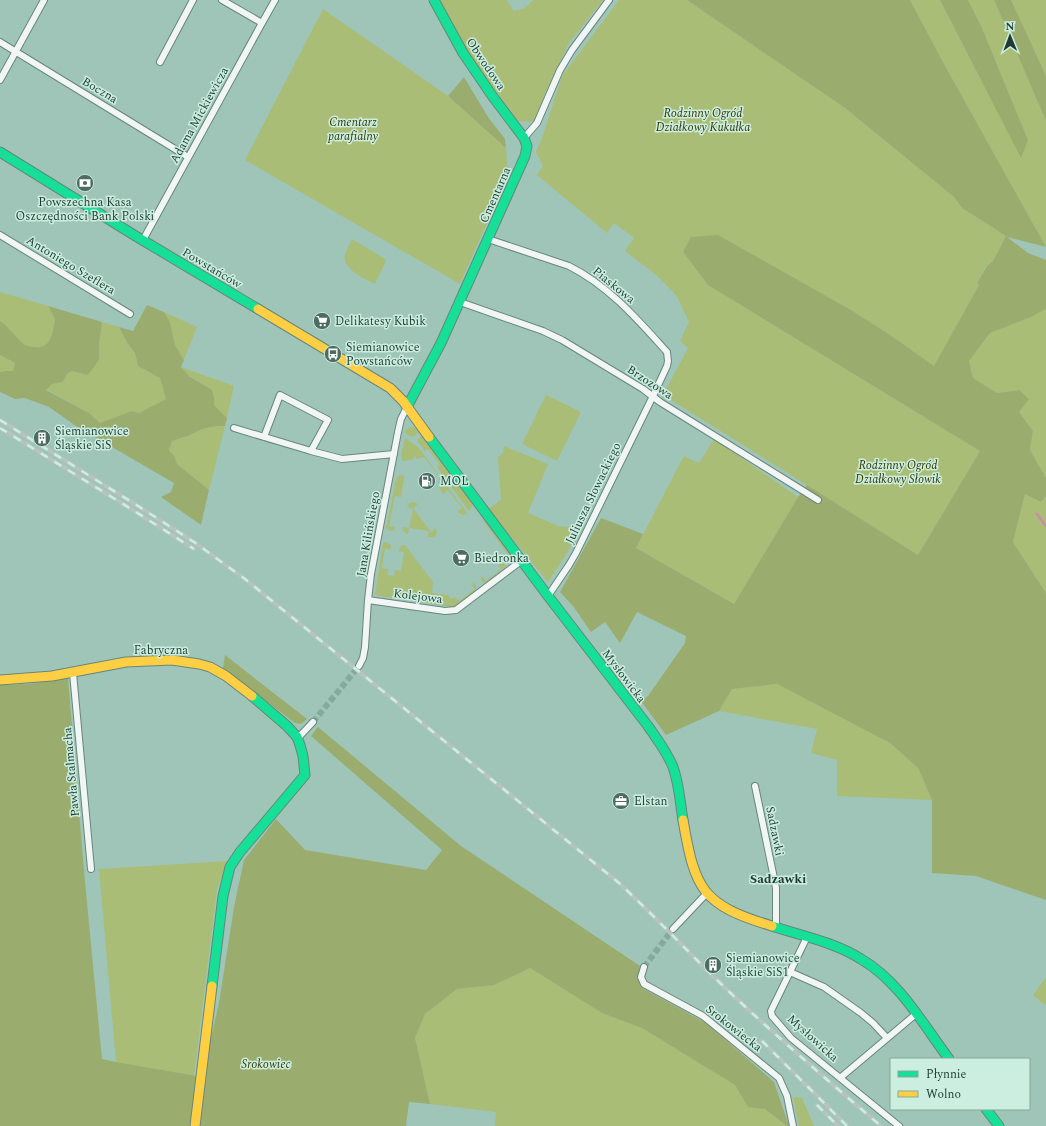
<svg xmlns="http://www.w3.org/2000/svg" width="1046" height="1126" viewBox="0 0 1046 1126" font-family="Spectral,serif">
  <rect width="100%" height="100%" fill="#9fc5b8"/>
  <path fill="#a9bd77" d="M440,0H507L514,11L525,8L533,0H603L569,43L545,93L535,120L529,122L518,121L484,75L460,40Z
    M619,0H687L845,108L954,197L962,208L1006,236L993,261L986,266L977,283L979,285L934,367L890,335L851,310L718,236L683,252L708,285L980,451L918,555L663,395L688,348L680,341L689,322L676,295L655,274L625,251L634,238L614,223L607,233L537,175L543,166L536,152L543,135L562,76Z
    M910,0H940L982,82L1028,140L982,28L968,0H994L1046,121V247L944,64Z
    M1011,0H1046V76Z
    M323,9L448,96L506,148L508,175L460,284L245,160Z
    M352,239L385,259L386,261L375,284C365,279 341,269 345,254C347,249 350,244 352,239Z
    M0,292L48,306L55,319C53,332 51,350 34,347C31,346 27,346 25,345C16,340 10,327 0,321Z
    M1046,309V478L1030,450L1033,431L1019,412L1018,390L997,393L973,378L969,361L990,333L1031,317Z
    M164,312L197,327L184,360L175,345L170,322Z
    M102,322L119,327L126,341L135,353L138,366L160,378L167,399L139,413L132,411L100,423L89,413L46,389L52,384L63,382L67,374L72,371L87,375L99,360V344Z
    M0,355L15,363L13,371H5L0,372Z
    M181,367L234,386L227,418L214,405V397L212,390L187,374Z
    M546,395L581,412L557,461L522,444Z
    M217,426H225L209,490L177,464L174,456L169,450L172,441L188,436L202,429Z
    M411,427L415,428L419,432C412,438 412,438 404,432L407,429Z
    M421,436H422L471,500L472,507L469,511L437,467L440,465L428,449L425,451L418,442V439Z
    M405,438L419,448L467,513L463,515L457,512L462,508L448,490L443,494L439,487H443V481H439V476L424,457L416,459L415,456L413,457L414,459L405,461L402,460L401,455Z
    M714,439L798,497L734,604L636,548L684,456L699,463Z
    M504,446L548,464L528,513L558,526L580,528L564,558L548,582L488,509L501,500L498,457L503,453Z
    M401,475L404,476V479L401,497L395,496L389,526L395,527C395,530 393,531 390,531L386,528L396,480L398,476Z
    M1025,494L1041,502L1046,496V593L1013,542Z
    M414,502L418,504L413,508L431,532L436,528L437,534L434,537H428L429,531L409,528L408,534C405,533 402,531 403,527L409,528L413,509L407,507L409,503Z
    M482,519L486,521L511,554V560L510,563L508,561L509,556Z
    M386,542L391,545V549H385L382,568L388,569L387,575L394,576L395,570L401,571L404,552L398,551L401,546L405,545L433,582L432,593L445,595L447,594L451,599L455,597L459,601L475,589L471,584L474,583L476,585V590L459,604L452,607L375,595L383,543Z
    M502,561L506,566L487,582L483,583L481,579L482,576L486,581L501,569L498,564Z
    M777,684L890,743L918,768L932,800L837,796V760L811,753L817,729L719,711L732,689Z
    M229,861L217,888L194,1076L116,1062L99,869Z
    M530,968L602,1013L642,1028L735,1085L748,1107L765,1109L787,1126H495L496,1112L430,1104L415,1038L425,1014L457,989L494,985Z
    M1046,977V1006L1033,995Z
    M793,1097L802,1098L814,1126H799Z"/>
  <path fill="#9aad6e" d="M687,0H910L944,64L1046,247L1007,237L1028,253L1046,260V309L1031,317L990,333L969,361L973,378L997,393L1019,390L1029,399L1019,412L1033,431L1030,450L1046,478V496L1041,502L1025,494L1013,542L1046,593V900L976,876L932,873V800L918,768L890,743L777,684L732,689L719,711L666,735L641,701L648,696L685,643L686,636L637,612L620,643L605,622L591,632L573,606L560,592L601,518L643,534L636,548L734,604L798,497L807,485L918,555L980,451L708,285L683,252L691,237L718,235L851,310L890,335L934,366L979,285L977,283L987,266L993,261L1006,236L962,208L954,197L845,108Z
    M940,0H968L982,28L1028,140L1021,158Z
    M994,0H1011L1046,76V121Z
    M464,77L488,117L505,139L506,148L448,96Z
    M147,305L164,312L170,322L175,345L184,360L181,367L189,376L212,390L214,397V405L227,418L225,426H217L202,429L188,436L172,441L169,450L174,456L177,464L209,490L201,525L161,497L171,492L174,483L76,426L49,407L25,398L15,399L0,392V372L5,371H13L15,363L0,355V321C10,327 16,339 25,345C27,346 31,346 34,347C51,350 53,332 55,319L48,306L102,322L99,344V360L91,371L87,375L72,371L67,374L63,382L52,384L46,390L89,413L100,423L132,411L139,413L166,399L160,378L138,366L135,353L126,341L119,327L133,331Z
    M225,655L307,719L301,724L295,723L223,668Z
    M68,678L84,871L102,1059L116,1062L202,1077L219,1003L234,907L244,860L276,819L305,850L426,870L442,850L311,736L318,727L461,846L640,966L637,978L644,989L706,1023L774,1082L789,1126H787L765,1109L748,1107L735,1085L642,1028L602,1013L530,968L494,985L457,989L425,1014L415,1038L430,1104L409,1102L406,1126H0V685L29,684Z"/>
  <g fill="none" stroke-linecap="round" stroke-linejoin="round">
    <path stroke="#ce89ac" stroke-width="2.5" d="M1037,514L1046,526"/>
    <path stroke="#85aa9d" stroke-width="6" stroke-dasharray="6 3" stroke-linecap="butt" d="M313,722L359,666
      M644,967L673,929"/>
    <defs>
      <path id="street" d="M222,0L262,23
        M0,42L188,157
        M160,62L193,0
        M0,80L44,0
        M524,138L537,123L560,70L572,50L609,0
        M0,235L130,314
        M488,239L569,266C609,286 638,320 667,352L668,361L667,366L653,396L576,553L569,565L548,596
        M143,240L262,23L275,0
        M460,302L543,331L562,340L643,389L660,402L818,500
        M234,428L311,451L342,459L394,454
        M264,437L280,395L328,420L311,451
        M368,600L445,611L456,610L521,561
        M359,666L363,658L365,647L368,600L371,574L398,432L401,419L407,407
        M73,673L91,869
        M298,738L313,722
        M755,786L776,888V928
        M673,929L707,893
        M807,937L771,1011L772,1016L791,1038L899,1126
        M644,967L641,977L644,984L703,1016L779,1078L787,1096L793,1126
        M790,972L824,987L861,1013L873,1023L887,1038
        M840,1078L916,1014"/>
      <path id="fast" d="M0,152L134,235L258,309
        M407,407L441,343L525,156L527,146L524,138L493,97L463,53L434,0
        M429,437L548,596L648,726C657,739 667,752 673,767C679,783 680,802 683,820
        M772,926C802,936 834,942 861,959C899,981 923,1024 949,1059
        M212,986L223,896L230,867L240,852L305,775L303,756L300,745L297,737L287,726L252,696
        M986,1109L999,1126"/>
      <path id="slow" d="M258,309L390,388L403,401L429,437
        M0,680L52,676L126,662L172,660L199,664L210,667L226,676L252,696
        M683,820C695,890 702,905 772,926
        M195,1126L212,986"/>
    </defs>
    <use href="#street" stroke="#67867d" stroke-width="8"/>
    <use href="#fast" stroke="#67867d" stroke-width="11"/>
    <use href="#slow" stroke="#67867d" stroke-width="11"/>
    <use href="#street" stroke="#f1f6f4" stroke-width="6"/>
    <use href="#fast" stroke="#16e098" stroke-width="9"/>
    <use href="#slow" stroke="#ffcf43" stroke-width="9"/>
    <defs>
      <path id="rail" d="M0,420L138,506L194,542L245,579L619,883C660,921 697,962 738,1000C784,1043 833,1085 881,1126
        M0,428L136,512L194,549
        M762,1041L847,1126
        M817,1105L838,1126"/>
    </defs>
    <use href="#rail" stroke="#b8c3c0" stroke-width="4"/>
    <use href="#rail" stroke="#cceee1" stroke-width="2.5" stroke-dasharray="8" stroke-linecap="butt"/>
  </g>
  <defs>
    <symbol id="bank-disc" viewBox="-11 -11 22 22"><circle r="9.5" fill="#4c6c62" stroke="#cceee1"/><path d="M-6-4H6V4H-6ZM0-2.3a2.3 2.3 0 1 0 0 4.6a2.3 2.3 0 1 0 0-4.6Z" fill="#fff"/></symbol>
    <symbol id="supermarket-disc" viewBox="-11 -11 22 22"><circle r="9.5" fill="#4c6c62" stroke="#cceee1"/><path d="M-6-5.5h2.5l.6 2H6L4.5 2H-2.5L-4.4-4H-6ZM-1.5 3.2a1.3 1.3 0 1 0 .1 0ZM3 3.2a1.3 1.3 0 1 0 .1 0Z" fill="#fff"/></symbol>
    <symbol id="bus-disc" viewBox="-11 -11 22 22"><circle r="9.5" fill="#4c6c62" stroke="#cceee1"/><path d="M-5-6H5V4H4V6H2V4H-2V6H-4V4H-5ZM-3.5-4V0h7V-4ZM-3.5 1.2v1.5H-2V1.2ZM2 1.2v1.5H3.5V1.2Z" fill="#fff"/></symbol>
    <symbol id="building-disc" viewBox="-11 -11 22 22"><circle r="9.5" fill="#4c6c62" stroke="#cceee1"/><path d="M-4-6H4V6H1V3H-1V6H-4ZM-2.5-4.3h1.7v1.8h-1.7ZM.8-4.3h1.7v1.8H.8ZM-2.5-1h1.7V.8h-1.7ZM.8-1h1.7V.8H.8Z" fill="#fff"/></symbol>
    <symbol id="fuel-disc" viewBox="-11 -11 22 22"><circle r="9.5" fill="#4c6c62" stroke="#cceee1"/><path d="M-5.5-6h7V0h2V4h1.3V-2.5L3-4.5l.8-.8L6-3V5H2.5V1h-1V6h-7ZM-4.2-4.7v3.2H.2V-4.7Z" fill="#fff"/></symbol>
    <symbol id="office-disc" viewBox="-11 -11 22 22"><circle r="9.5" fill="#4c6c62" stroke="#cceee1"/><path d="M-6-3h4V-5.5h4V-3h4V5H-6ZM-1-4.5V-3h2v-1.5ZM-6 0V1H6V0Z" fill="#fff"/></symbol>
  </defs>
  <g fill-rule="evenodd">
    <use href="#bank-disc" x="75" y="173" width="20" height="20"/>
    <use href="#supermarket-disc" x="312" y="311" width="20" height="20"/>
    <use href="#bus-disc" x="323" y="344" width="20" height="20"/>
    <use href="#building-disc" x="32" y="428" width="20" height="20"/>
    <use href="#fuel-disc" x="417" y="471" width="20" height="20"/>
    <use href="#supermarket-disc" x="451" y="548" width="20" height="20"/>
    <use href="#office-disc" x="611" y="791" width="20" height="20"/>
    <use href="#building-disc" x="703" y="955" width="20" height="20"/>
  </g>
  <g text-anchor="middle" stroke-width="3" stroke-linejoin="round" paint-order="stroke">
    <g font-size="12" fill="#1f3c33" stroke="#cceee1">
      <text transform="translate(486 64) rotate(56)" y="4">Obwodowa</text>
      <text transform="translate(100 90) rotate(31)" y="4">Boczna</text>
      <text transform="translate(199 115) rotate(-61)" y="4">Adama Mickiewicza</text>
      <text transform="translate(495 195) rotate(-66)" y="4">Cmentarna</text>
      <text transform="translate(71 265) rotate(31)" y="4">Antoniego Szeflera</text>
      <text transform="translate(212 268) rotate(31)" y="4">Powstańców</text>
      <text transform="translate(614 285) rotate(39)" y="4">Piaskowa</text>
      <text transform="translate(650 382) rotate(33)" y="4">Brzozowa</text>
      <text transform="translate(593 493) rotate(-64)" y="4">Juliusza Słowackiego</text>
      <text transform="translate(368 534) rotate(-80)" y="4">Jana Kilińskiego</text>
      <text transform="translate(418 596) rotate(7)" y="4">Kolejowa</text>
      <text x="161" y="654">Fabryczna</text>
      <text transform="translate(624 676) rotate(53)" y="4">Mysłowicka</text>
      <text transform="translate(71 772) rotate(-95)" y="4">Pawła Stalmacha</text>
      <text transform="translate(775 831) rotate(79)" y="4">Sadzawki</text>
      <text transform="translate(734 1028) rotate(38)" y="4">Srokowiecka</text>
      <text transform="translate(813 1038) rotate(42)" y="4">Mysłowicka</text>
    </g>
    <g font-size="12" font-style="italic" fill="#353700" stroke="#cceee1">
      <text x="703" y="117">Rodzinny Ogród<tspan x="703" dy="14">Działkowy Kukułka</tspan></text>
      <text x="353" y="126">Cmentarz<tspan x="353" dy="14">parafialny</tspan></text>
      <text x="898" y="469">Rodzinny Ogród<tspan x="898" dy="14">Działkowy Słowik</tspan></text>
      <text x="266" y="1068">Srokowiec</text>
    </g>
    <g font-size="12" fill="#1f3c33" stroke="#cceee1" text-anchor="start">
      <text x="85" y="206" text-anchor="middle">Powszechna Kasa<tspan x="85" dy="14">Oszczędności Bank Polski</tspan></text>
      <text x="335" y="325">Delikatesy Kubik</text>
      <text x="346" y="351">Siemianowice<tspan x="346" dy="14">Powstańców</tspan></text>
      <text x="55" y="435">Siemianowice<tspan x="55" dy="14">Śląskie SiS</tspan></text>
      <text x="440" y="485">MOL</text>
      <text x="474" y="562">Biedronka</text>
      <text x="634" y="805">Elstan</text>
      <text x="726" y="962">Siemianowice<tspan x="726" dy="14">Śląskie SiS1</tspan></text>
    </g>
    <g font-size="13" font-weight="bold" fill="#1f3c33" stroke="#cceee1">
      <text x="778" y="883">Sadzawki</text>
    </g>
  </g>
  <rect x="890" y="1058" width="140" height="52" fill="#cceee1" stroke="#87a79b"/>
  <rect x="898" y="1071" width="20" height="6" fill="#16e098" stroke="#87a79b"/>
  <text x="926" y="1078" font-size="12" fill="#1f3c33">Płynnie</text>
  <rect x="898" y="1091" width="20" height="6" fill="#ffcf43" stroke="#87a79b"/>
  <text x="926" y="1098" font-size="12" fill="#1f3c33">Wolno</text>
  <g transform="translate(1010 36) rotate(359)" stroke="#cceee1" stroke-width="3" paint-order="stroke">
  <path d="M0-3L7 15L0 10L-7 15Z" fill="#1f3c33"/>
  <text y="-6" font-size="11" font-weight="bold" text-anchor="middle" fill="#1f3c33">N</text>
  </g>
</svg>
